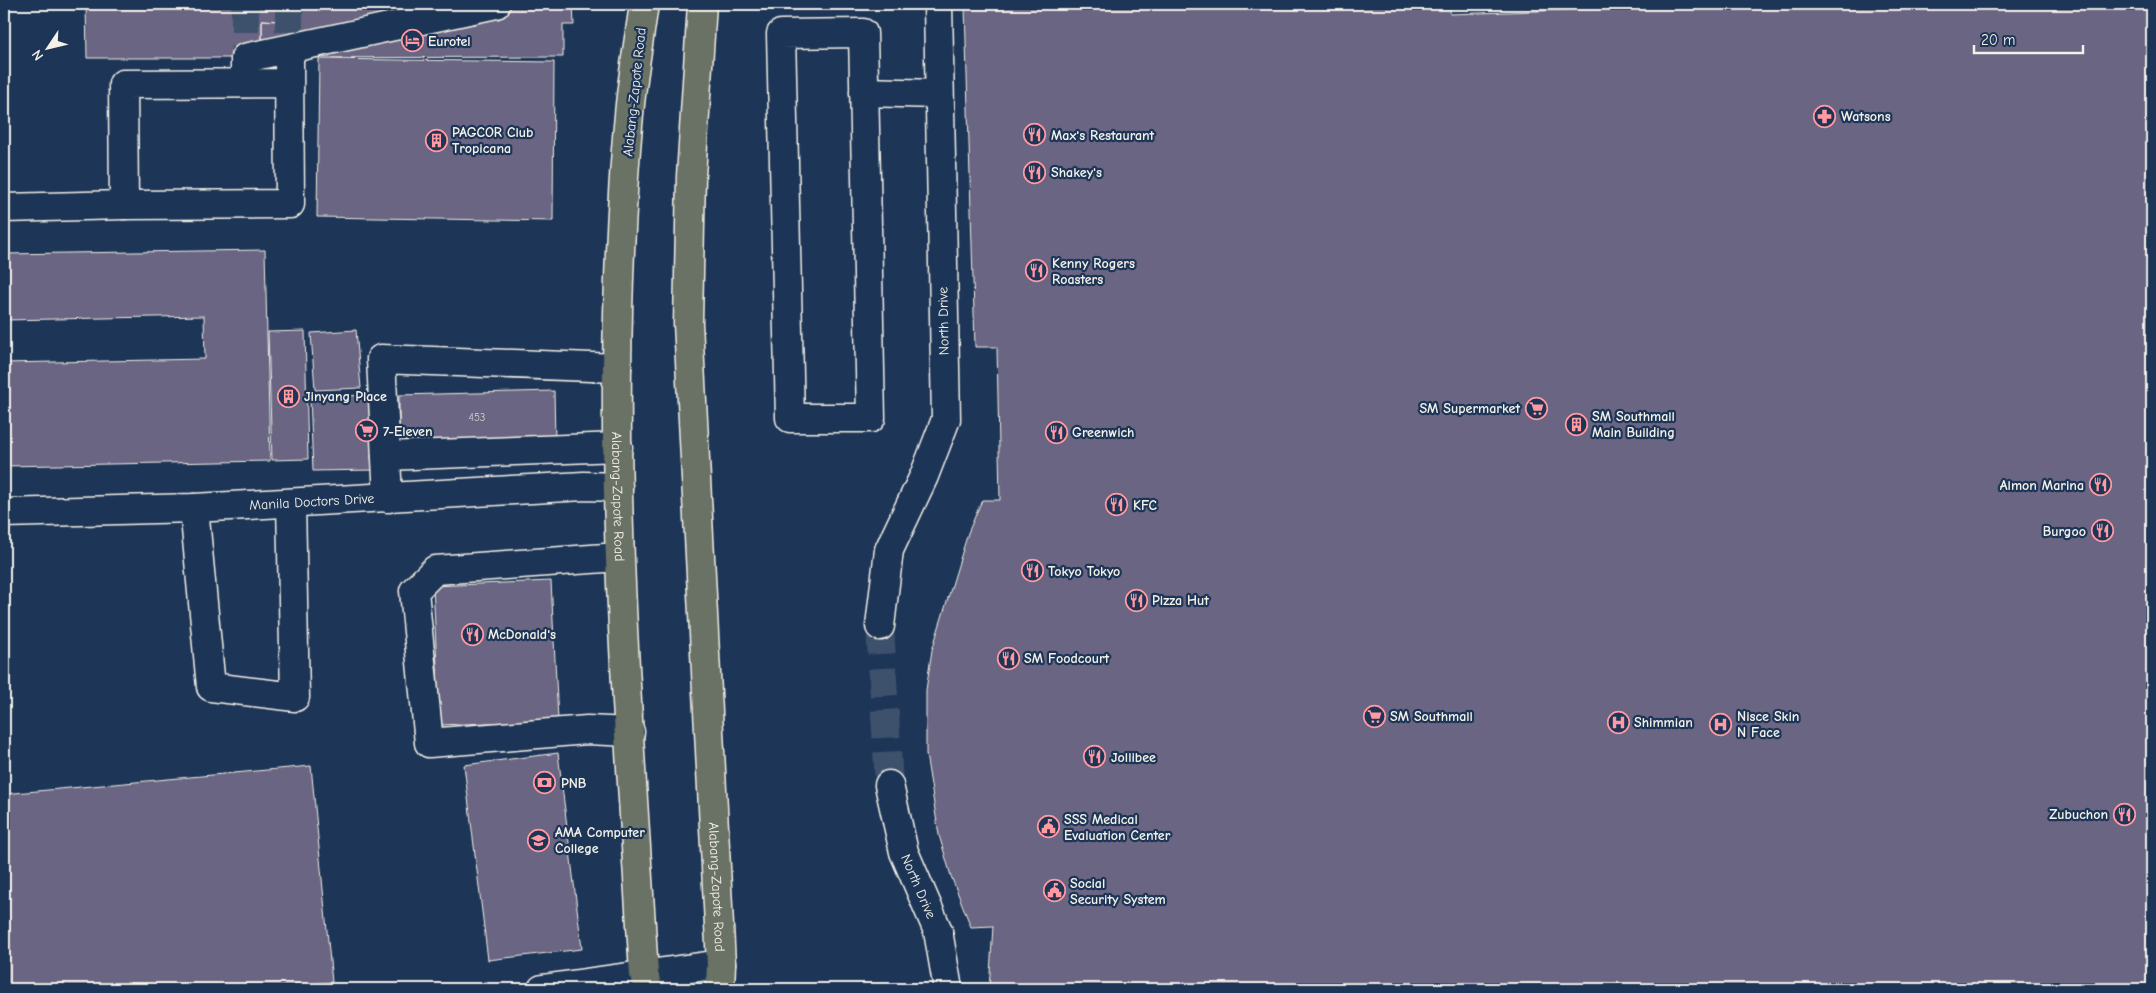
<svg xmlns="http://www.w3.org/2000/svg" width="2156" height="993" viewBox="0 0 2156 993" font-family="'Comic Neue',sans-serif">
  <rect width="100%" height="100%" fill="#1d3557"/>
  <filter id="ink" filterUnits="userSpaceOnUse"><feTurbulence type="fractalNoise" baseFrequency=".02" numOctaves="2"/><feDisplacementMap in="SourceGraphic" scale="10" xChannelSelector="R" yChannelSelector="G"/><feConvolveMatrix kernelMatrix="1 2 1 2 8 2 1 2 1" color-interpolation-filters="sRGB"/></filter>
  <g filter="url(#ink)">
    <path fill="#696582" stroke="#f4f1e8" d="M86,4H279V21L262,20V58H87Z
      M279,4H573L574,25H563V57L262,58V20L279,21Z
      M1062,4H1450V14L1735,4H2152V989H989L993,926L971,927L951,876L939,835L926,754V690L932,650L968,533L982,500H1000L997,347H975L965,7Z
      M319,59L554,62L553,221L317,217Z
      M265,250L270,461L4,466V363L205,359L204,316L4,320V254Z
      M356,330L361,388L315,390L311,333Z
      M305,331L308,459L272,460L268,332Z
      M554,391L555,440L399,443V395Z
      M373,395L375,470L313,471L310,397Z
      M551,581L558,720L440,725L433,586Z
      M558,753L582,949L488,960L464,765Z
      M311,766L332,982L255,989H4V794Z"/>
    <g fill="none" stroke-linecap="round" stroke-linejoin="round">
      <path stroke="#3d516d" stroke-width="28" stroke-dasharray="28 14" stroke-linecap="butt" d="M245,4V58
        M289,4V58
        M880,626L889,785"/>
      <defs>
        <g id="minor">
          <path d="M863,33L871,418H790L781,34Z"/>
          <path d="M289,58L290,204L124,205L123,84L289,83"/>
          <path d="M245,83V58L496,4"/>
          <path d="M864,92L938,94"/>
          <path d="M4,208L124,205"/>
          <path d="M386,456L618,447"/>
          <path d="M388,498L381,359L617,368"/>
          <path d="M194,508L211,687L295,697L291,503"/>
          <path id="s1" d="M4,513L194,508L584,486L618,487"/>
          <path d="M619,557L435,570L414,591L429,743L587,730L630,732"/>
          <path d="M880,626L889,550L924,476L946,419L938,4"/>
          <path id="s2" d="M889,785L904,852L938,931L948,989"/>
          <path d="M542,989L721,964"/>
        </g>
        <g id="highway">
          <path id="s3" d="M644,4C639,41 632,78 629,115C621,199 618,284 617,369C615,571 632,772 644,974L648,989"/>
          <path id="s4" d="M702,4L691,176L688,323L721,964L720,989"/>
        </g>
      </defs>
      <use href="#minor" stroke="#f4f1e8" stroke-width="31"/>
      <use href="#highway" stroke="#f4f1e8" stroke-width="31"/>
      <use href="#minor" stroke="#1d3557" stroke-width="28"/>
      <use href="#highway" stroke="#6b7165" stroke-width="28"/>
    </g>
  </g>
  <defs>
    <symbol id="hotel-ring" viewBox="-11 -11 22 22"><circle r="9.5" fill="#1d3557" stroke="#ff9aa2" stroke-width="1.5"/><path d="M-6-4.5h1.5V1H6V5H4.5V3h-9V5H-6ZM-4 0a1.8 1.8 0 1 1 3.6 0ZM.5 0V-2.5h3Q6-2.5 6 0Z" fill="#ff9aa2"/></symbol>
    <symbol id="pharmacy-ring" viewBox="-11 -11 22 22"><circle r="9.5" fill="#1d3557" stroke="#ff9aa2" stroke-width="1.5"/><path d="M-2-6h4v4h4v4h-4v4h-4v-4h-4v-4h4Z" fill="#ff9aa2"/></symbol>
    <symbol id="restaurant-ring" viewBox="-11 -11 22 22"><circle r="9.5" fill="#1d3557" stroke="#ff9aa2" stroke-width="1.5"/><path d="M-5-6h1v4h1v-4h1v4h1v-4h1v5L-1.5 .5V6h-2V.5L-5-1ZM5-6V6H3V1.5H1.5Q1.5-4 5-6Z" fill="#ff9aa2"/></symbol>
    <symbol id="building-ring" viewBox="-11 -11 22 22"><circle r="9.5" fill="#1d3557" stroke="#ff9aa2" stroke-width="1.5"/><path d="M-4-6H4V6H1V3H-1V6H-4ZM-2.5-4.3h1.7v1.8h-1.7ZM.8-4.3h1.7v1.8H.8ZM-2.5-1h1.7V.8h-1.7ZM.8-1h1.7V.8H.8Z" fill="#ff9aa2"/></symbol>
    <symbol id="supermarket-ring" viewBox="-11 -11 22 22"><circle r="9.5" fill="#1d3557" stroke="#ff9aa2" stroke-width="1.5"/><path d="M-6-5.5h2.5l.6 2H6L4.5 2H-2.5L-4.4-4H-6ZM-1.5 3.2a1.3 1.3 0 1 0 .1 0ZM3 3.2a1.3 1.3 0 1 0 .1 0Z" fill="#ff9aa2"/></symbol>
    <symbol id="hospital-ring" viewBox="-11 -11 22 22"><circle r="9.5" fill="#1d3557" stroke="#ff9aa2" stroke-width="1.5"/><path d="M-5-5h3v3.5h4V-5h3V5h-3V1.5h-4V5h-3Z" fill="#ff9aa2"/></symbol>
    <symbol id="bank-ring" viewBox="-11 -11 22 22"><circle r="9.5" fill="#1d3557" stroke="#ff9aa2" stroke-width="1.5"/><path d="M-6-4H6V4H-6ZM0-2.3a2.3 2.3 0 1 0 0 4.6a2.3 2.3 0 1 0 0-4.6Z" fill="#ff9aa2"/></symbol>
    <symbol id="civic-ring" viewBox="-11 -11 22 22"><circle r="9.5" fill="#1d3557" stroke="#ff9aa2" stroke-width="1.5"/><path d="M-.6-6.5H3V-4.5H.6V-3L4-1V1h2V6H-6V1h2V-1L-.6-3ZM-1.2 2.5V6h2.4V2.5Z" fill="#ff9aa2"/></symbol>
    <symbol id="university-ring" viewBox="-11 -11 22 22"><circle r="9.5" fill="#1d3557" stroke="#ff9aa2" stroke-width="1.5"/><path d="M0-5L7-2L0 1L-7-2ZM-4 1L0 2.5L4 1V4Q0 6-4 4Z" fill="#ff9aa2"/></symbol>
  </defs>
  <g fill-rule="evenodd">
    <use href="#hotel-ring" x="400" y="28" width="25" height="25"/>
    <use href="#pharmacy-ring" x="1812" y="104" width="25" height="25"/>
    <use href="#restaurant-ring" x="1022" y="122" width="25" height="25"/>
    <use href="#building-ring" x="424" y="128" width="25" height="25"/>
    <use href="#restaurant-ring" x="1022" y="160" width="25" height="25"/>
    <use href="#restaurant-ring" x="1024" y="258" width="25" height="25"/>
    <use href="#building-ring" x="276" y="384" width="25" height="25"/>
    <use href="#supermarket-ring" x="1524" y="396" width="25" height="25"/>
    <use href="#building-ring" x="1564" y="412" width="25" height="25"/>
    <use href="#supermarket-ring" x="354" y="418" width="25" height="25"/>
    <use href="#restaurant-ring" x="1044" y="420" width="25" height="25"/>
    <use href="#restaurant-ring" x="2088" y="472" width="25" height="25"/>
    <use href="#restaurant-ring" x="1104" y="492" width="25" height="25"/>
    <use href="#restaurant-ring" x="2090" y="518" width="25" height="25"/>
    <use href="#restaurant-ring" x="1020" y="558" width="25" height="25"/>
    <use href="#restaurant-ring" x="1124" y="588" width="25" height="25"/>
    <use href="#restaurant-ring" x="460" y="622" width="25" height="25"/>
    <use href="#restaurant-ring" x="996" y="646" width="25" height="25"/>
    <use href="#supermarket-ring" x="1362" y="704" width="25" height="25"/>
    <use href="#hospital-ring" x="1606" y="710" width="25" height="25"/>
    <use href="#hospital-ring" x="1708" y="712" width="25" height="25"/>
    <use href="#restaurant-ring" x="1082" y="744" width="25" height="25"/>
    <use href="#bank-ring" x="532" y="770" width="25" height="25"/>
    <use href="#restaurant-ring" x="2112" y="802" width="25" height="25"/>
    <use href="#civic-ring" x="1036" y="814" width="25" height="25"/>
    <use href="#university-ring" x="526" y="828" width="25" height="25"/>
    <use href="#civic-ring" x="1042" y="878" width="25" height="25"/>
  </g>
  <g text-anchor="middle" stroke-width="4.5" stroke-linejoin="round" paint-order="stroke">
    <g font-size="11" fill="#d1cece">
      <text x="477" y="421">453</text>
    </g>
    <g font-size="14" font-weight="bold" fill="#f4f1e8" stroke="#1d3557" text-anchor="start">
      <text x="428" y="46">Eurotel</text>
      <text x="1841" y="121">Watsons</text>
      <text x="452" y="137">PAGCOR Club<tspan x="452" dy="16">Tropicana</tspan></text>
      <text x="1051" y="140">Max's Restaurant</text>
      <text x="1051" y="177">Shakey's</text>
      <text x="1052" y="268">Kenny Rogers<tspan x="1052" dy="16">Roasters</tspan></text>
      <text x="304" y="401">Jinyang Place</text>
      <text x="1520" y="413" text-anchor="end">SM Supermarket</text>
      <text x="1592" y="421">SM Southmall<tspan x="1592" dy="16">Main Building</tspan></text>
      <text x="383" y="436">7-Eleven</text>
      <text x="1072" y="437">Greenwich</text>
      <text x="2084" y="490" text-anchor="end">Almon Marina</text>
      <text x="1133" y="510">KFC</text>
      <text x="2086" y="536" text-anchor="end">Burgoo</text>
      <text x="1048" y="576">Tokyo Tokyo</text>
      <text x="1152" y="605">Pizza Hut</text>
      <text x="488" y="639">McDonald's</text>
      <text x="1024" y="663">SM Foodcourt</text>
      <text x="1390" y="721">SM Southmall</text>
      <text x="1737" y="721">Nisce Skin<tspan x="1737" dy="16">N Face</tspan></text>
      <text x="1634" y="727">Shimmian</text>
      <text x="1111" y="762">Jollibee</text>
      <text x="561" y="788">PNB</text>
      <text x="2108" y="819" text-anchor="end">Zubuchon</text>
      <text x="1064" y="824">SSS Medical<tspan x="1064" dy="16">Evaluation Center</tspan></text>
      <text x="555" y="837">AMA Computer<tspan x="555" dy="16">College</tspan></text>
      <text x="1070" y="888">Social<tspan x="1070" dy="16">Security System</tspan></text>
    </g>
    <g font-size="14" fill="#f4f1e8" stroke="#1d3557">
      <text transform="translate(634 92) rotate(-84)" y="5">Alabang-Zapote Road</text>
      <text transform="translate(943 321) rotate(-91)" y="5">North Drive</text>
      <text dy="5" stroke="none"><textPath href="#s3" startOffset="494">Alabang-Zapote Road</textPath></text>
      <text dy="5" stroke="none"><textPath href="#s1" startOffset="308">Manila Doctors Drive</textPath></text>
      <text dy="5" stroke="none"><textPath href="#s4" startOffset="884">Alabang-Zapote Road</textPath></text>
      <text dy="5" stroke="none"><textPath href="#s2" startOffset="106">North Drive</textPath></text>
    </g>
  </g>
  <rect width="2156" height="993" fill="none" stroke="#1d3557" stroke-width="20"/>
  <rect x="10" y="10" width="2136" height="973" fill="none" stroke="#f4f1e8" stroke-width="2" filter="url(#ink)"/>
  <g transform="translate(48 48) rotate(235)" stroke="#1d3557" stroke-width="4" paint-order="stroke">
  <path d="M0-4L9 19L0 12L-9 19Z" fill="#f4f1e8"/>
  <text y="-8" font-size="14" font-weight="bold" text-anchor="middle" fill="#f4f1e8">N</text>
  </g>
  <path d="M1974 45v8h109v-8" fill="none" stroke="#f4f1e8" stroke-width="2.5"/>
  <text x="1981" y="45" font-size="15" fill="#f4f1e8" stroke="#1d3557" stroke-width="4" paint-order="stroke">20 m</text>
</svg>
